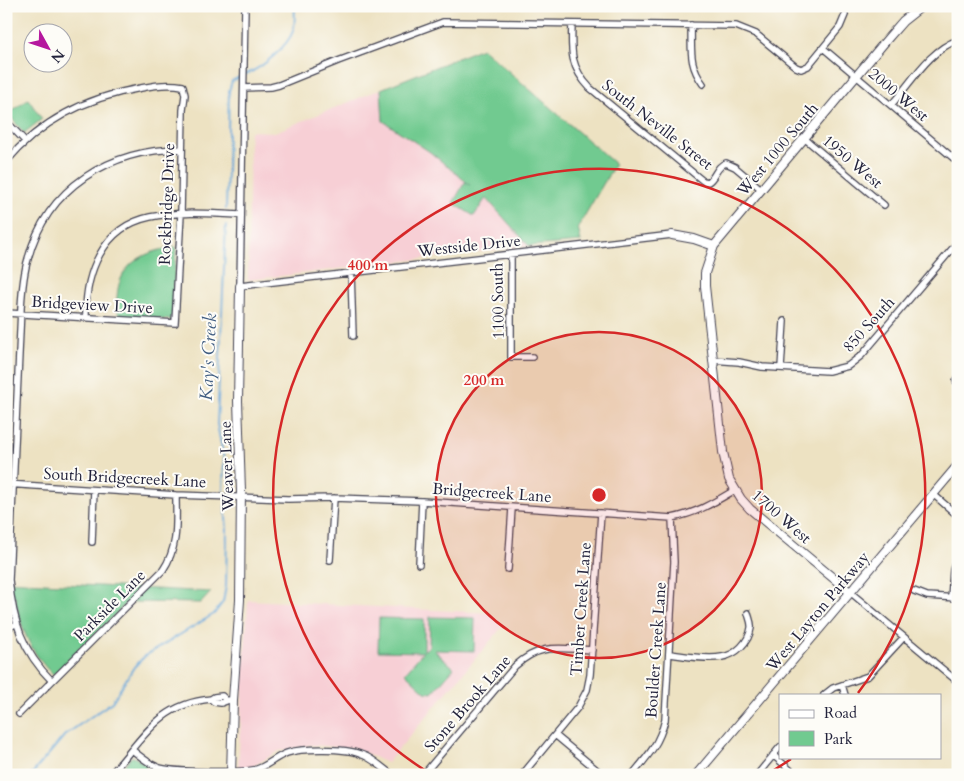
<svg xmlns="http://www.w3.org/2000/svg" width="964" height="781" viewBox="0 0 964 781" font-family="Cardo,serif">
  <rect width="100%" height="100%" fill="#fdfcf7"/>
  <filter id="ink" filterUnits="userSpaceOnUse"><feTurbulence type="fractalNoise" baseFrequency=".02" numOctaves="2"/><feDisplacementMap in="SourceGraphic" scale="10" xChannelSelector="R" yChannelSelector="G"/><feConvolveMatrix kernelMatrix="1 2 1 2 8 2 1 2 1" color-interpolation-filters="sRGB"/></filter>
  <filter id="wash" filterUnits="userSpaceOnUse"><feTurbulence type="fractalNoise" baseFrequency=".0096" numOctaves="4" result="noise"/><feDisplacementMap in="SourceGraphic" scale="20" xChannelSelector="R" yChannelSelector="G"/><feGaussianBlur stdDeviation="1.12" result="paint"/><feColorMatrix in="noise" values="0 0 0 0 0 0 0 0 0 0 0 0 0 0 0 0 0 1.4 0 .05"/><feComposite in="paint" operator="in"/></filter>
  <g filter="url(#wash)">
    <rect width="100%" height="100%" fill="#ede2c2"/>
    <path fill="#f7cfd5" d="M381,89L383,121L430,152L492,204L529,246L248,280L250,131L275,132Z
      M248,600L489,613L503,626L387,763L354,748L311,745L279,751L252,767L238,768Z"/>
    <path fill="#71ca90" stroke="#4a7666" d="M482,48L615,164L578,227L581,242L529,246L486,198L474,216L453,203L465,182L470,185L430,152L383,121L381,89Z
      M28,99L42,119L24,133L8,114Z
      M176,247L172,320L119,316C118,310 116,303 117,297C119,262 146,251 176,247Z
      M6,581L211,592L201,603L128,602L53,675C31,653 20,628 15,597L6,596Z
      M430,617L475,618L474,651L434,650L454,668L432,693L425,692L405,673L423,652L378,651L379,618L424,619V651L429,646Z
      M131,757H134L147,765L142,775H116Z"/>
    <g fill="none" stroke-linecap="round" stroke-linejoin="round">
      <path stroke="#64a5d8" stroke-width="2" d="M246,74C261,69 288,46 293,31C296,24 294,13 295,6
        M226,209L229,91L232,81L242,76
        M223,490L224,459L217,424L226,225
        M31,775L65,735L112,702L134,667L145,656L214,614L223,602L226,586L227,530L225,506"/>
    </g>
  </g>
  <g filter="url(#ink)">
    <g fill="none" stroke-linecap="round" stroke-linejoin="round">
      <defs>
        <path id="street" d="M245,6L240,286L672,235
          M572,24C571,51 570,67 590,88L703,181L708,182C716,177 716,166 726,163L735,167L761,189
          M691,25C692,49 688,64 703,84
          M823,48L958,162
          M244,88L271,87L279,85L338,61L443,22L736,26L756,34L796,67L801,69L808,66L840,27L845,15
          M891,105C911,83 929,50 958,40
          M6,121L25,141
          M804,138L884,205
          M6,162C41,120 88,97 141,88C155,85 168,83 183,86L185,95L183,110L181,214L175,323L6,313
          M511,255V357H532
          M351,272L353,336
          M86,317C85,274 102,227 150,217C179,211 211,214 241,215
          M712,360L739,362L762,367L828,371L848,366L862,355L958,242
          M781,368L784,321
          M956,381H958
          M6,484L176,495L288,499L334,498L422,501L672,518C697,513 713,503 735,490
          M933,494L958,516
          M92,542L94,490
          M330,560L334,498
          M419,564L422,501
          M508,569L512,508
          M914,591L927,596L958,598
          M850,592L958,682
          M951,598L953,570L958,551
          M6,628L16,624
          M670,654C686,656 706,660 722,657C736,655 749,642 751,628C752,623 749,618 748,613
          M52,681C22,651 13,621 9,580L21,308C22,292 23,275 28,259C47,187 110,149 182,149
          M842,685L845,695
          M824,695L833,688L868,676L904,637
          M211,699L214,702L221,703L229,700
          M19,714L163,570C179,546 176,522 176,495
          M555,735L603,775
          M132,750C140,756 148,763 157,767C171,773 242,773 257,769C267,766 276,757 287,753C302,748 345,748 360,754C371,757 382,767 392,775
          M773,755L796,775
          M110,775C143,739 158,704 211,699L214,697L222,696L226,700
          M423,775L515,666C542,642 559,649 592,650
          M522,775L578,707L587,690L590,675L601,513
          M632,775C648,756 659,744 665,720L674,562L672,518
          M757,775L780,747"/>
        <path id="secondary" d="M672,235L694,239L714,246
          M850,592L750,509L741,499L729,479L723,452L705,286V273L714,246L889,37L903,21L922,6
          M231,775L233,700L240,600L241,491L238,401L240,286
          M696,775L958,465"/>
      </defs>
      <use href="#street" stroke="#403f4f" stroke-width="8"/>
      <use href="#secondary" stroke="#403f4f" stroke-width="10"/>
      <use href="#street" stroke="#fff" stroke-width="5.5"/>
      <use href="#secondary" stroke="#fff" stroke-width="8"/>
    </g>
  </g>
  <circle cx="599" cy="495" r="163" fill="#d62828" fill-opacity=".12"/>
  <g fill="none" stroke="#d62828" stroke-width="2.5">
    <circle cx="599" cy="495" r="163"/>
    <path d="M791 759A326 326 0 0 1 767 774M431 774A326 326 0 1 1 858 693"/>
  </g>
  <g text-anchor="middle" stroke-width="4" stroke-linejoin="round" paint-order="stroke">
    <g font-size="16" fill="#22223b" stroke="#fdfcf7">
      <text transform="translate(899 94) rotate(40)" y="6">2000 West</text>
      <text transform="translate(658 124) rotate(38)" y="6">South Neville Street</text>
      <text transform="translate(777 149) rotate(-50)" y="6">West 1000 South</text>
      <text transform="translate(853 161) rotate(40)" y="6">1950 West</text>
      <text transform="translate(166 204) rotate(-88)" y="6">Rockbridge Drive</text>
      <text transform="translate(469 245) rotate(-6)" y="6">Westside Drive</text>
      <text transform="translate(497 301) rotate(-91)" y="6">1100 South</text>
      <text transform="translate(92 304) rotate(3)" y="6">Bridgeview Drive</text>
      <text transform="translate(868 324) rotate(-48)" y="6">850 South</text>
      <text transform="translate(226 466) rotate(-92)" y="6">Weaver Lane</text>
      <text transform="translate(125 477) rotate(3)" y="6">South Bridgecreek Lane</text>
      <text transform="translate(492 492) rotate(4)" y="6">Bridgecreek Lane</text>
      <text transform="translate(782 516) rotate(41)" y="6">1700 West</text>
      <text transform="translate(109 605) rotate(-45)" y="6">Parkside Lane</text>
      <text transform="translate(580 609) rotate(-86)" y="6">Timber Creek Lane</text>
      <text transform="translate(817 611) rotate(-50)" y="6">West Layton Parkway</text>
      <text transform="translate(655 650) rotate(-86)" y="6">Boulder Creek Lane</text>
      <text transform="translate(467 703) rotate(-49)" y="6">Stone Brook Lane</text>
    </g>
    <g font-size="18" font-style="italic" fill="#405d82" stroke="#fdfcf7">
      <text transform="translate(208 357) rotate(-87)" y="6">Kay's Creek</text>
    </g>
  </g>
  <circle cx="599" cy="495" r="8" fill="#d62828" stroke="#fdfcf7" stroke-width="2.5"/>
  <g font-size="15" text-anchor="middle" font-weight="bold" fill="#d62828" stroke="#fdfcf7" stroke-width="4" stroke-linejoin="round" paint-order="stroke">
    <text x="368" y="270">400 m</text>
    <text x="484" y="385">200 m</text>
  </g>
  <rect width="964" height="781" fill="none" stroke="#fdfcf7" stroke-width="25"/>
  <rect x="779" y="694" width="162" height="65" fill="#fdfcf7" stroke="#a5a5ac"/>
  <rect x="789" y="710" width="25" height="8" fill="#ffffff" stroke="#a5a5ac"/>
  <text x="824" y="718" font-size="15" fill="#22223b">Road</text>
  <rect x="789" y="731" width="25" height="15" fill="#71ca90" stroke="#a5a5ac"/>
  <text x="824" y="744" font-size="15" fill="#22223b">Park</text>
  <g transform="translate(48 48) rotate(130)"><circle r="24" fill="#fdfcf7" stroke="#a5a5ac"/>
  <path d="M0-4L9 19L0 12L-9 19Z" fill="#b5179e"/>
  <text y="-8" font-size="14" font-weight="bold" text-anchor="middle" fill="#22223b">N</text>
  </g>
</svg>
